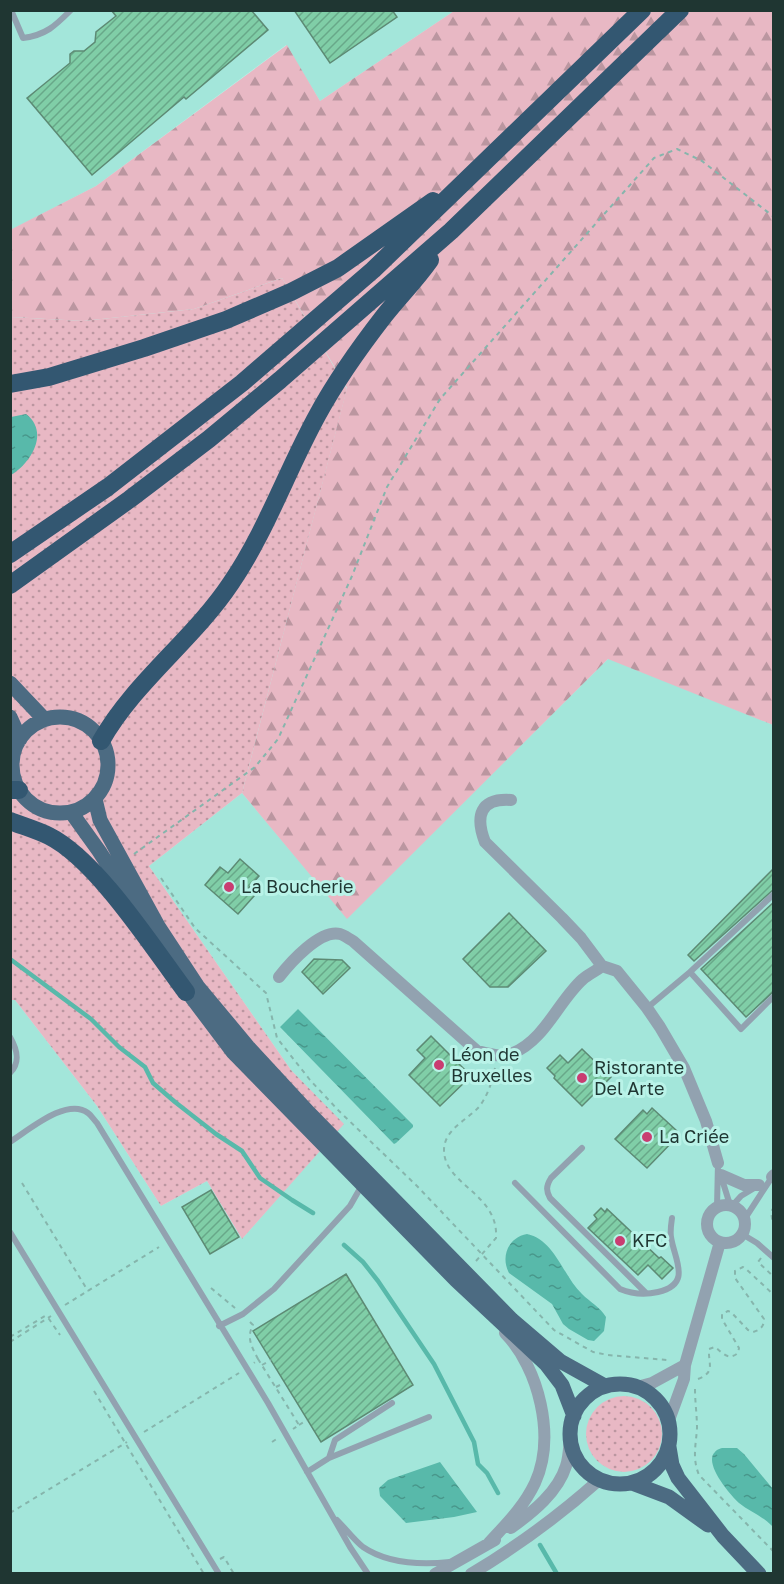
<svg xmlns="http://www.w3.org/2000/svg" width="784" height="1584" viewBox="0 0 784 1584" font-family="'Golos Text',sans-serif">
  <defs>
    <pattern id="grass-dots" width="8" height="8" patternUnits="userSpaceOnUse" patternTransform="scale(1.5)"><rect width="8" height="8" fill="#e8b8c4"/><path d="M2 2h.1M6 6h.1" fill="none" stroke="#bb96a0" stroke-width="1.8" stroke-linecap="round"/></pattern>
    <pattern id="forest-firs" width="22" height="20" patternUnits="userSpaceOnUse" patternTransform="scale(1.5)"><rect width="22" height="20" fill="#e8b8c4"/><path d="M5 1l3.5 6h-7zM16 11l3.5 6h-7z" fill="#bb96a0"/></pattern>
    <pattern id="water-ripples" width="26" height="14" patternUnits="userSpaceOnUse" patternTransform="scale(1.5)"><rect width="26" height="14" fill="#58b9aa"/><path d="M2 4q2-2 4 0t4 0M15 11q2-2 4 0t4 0" fill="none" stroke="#48978b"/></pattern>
    <pattern id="building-hatch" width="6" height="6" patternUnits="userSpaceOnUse" patternTransform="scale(1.5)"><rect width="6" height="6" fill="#80cea7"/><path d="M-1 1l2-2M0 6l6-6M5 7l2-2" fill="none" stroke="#68a889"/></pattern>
  </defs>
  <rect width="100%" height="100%" fill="#b9f3e8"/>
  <path fill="#a3e6da" d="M11,11H454L320,101L286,45L96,186L11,230Z
    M609,658L773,725V1573H11L10,1000H15L97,1106L161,1206L207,1181L242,1239L343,1124L291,1070L149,866L242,793L347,918Z"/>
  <path fill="url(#grass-dots)" d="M282,278L347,389L242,793L149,866L291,1070L344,1124L242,1239L207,1181L161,1206L97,1106L15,1000H11V317L83,321L194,309Z
    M586 1434a38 38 0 1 1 76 0a38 38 0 1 1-76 0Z"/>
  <path fill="url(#forest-firs)" d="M454,11H773V725L608,659L347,919L242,793L347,388L282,278L194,309L83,321L11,317L10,230L96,186L287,45L320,101Z"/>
  <path fill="url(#water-ripples)" d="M26,414C50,432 31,463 11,475V417Z
    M298,1009L413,1125V1127L396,1143L394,1144L280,1027Z
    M527,1234C555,1240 563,1276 582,1294C590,1302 600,1307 606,1317L604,1331L594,1341L588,1340L569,1329L563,1324L552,1304L509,1273C500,1256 509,1237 527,1234Z
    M723,1448H737L744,1454L773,1489V1527C763,1516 750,1512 739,1503C730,1495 703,1463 715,1452C716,1450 721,1448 723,1448Z
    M440,1462L477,1512L454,1517L406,1523L380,1496L379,1488L388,1480Z"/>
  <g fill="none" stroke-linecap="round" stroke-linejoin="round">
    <path stroke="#58b9aa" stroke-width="4.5" d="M10,959L91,1019L119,1047L145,1067L153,1083L175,1102L216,1134L242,1151L260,1178L292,1200L313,1213
      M344,1245L363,1262L378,1281L434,1364L474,1442L478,1464L487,1473L498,1493
      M540,1545L557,1574"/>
  </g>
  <path fill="url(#building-hatch)" stroke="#5d8a74" stroke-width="1.5" d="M111,10H251L268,30L186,99L184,97L92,175L27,98L70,63V54L74,51H84L95,42L96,32L116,16Z
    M294,10H392L397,17L330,63Z
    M240,859L259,876L247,890L254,896L238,914L205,885L220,867L228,873Z
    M774,868V889L694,961L688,955Z
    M774,902V991L746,1017L701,969Z
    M509,913L546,951L508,987H490L463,959Z
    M314,959L342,960L350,968L323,994L302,972Z
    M431,1036L471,1076L440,1106L409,1075L425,1058L417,1050Z
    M582,1049L611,1077L582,1106L554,1078L555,1076L547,1068L560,1055L568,1063Z
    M652,1108L677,1131L675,1133L678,1136L647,1168L615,1139L643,1110L647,1114Z
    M211,1190L239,1237L210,1254L182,1207Z
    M601,1208L605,1212L607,1209L659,1258L661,1257L673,1268L662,1279L648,1265L638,1275L588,1228L597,1219L594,1215Z
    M346,1274L413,1385L321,1442L253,1331Z"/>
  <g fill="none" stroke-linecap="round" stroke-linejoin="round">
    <path stroke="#86b5ac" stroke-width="2" stroke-dasharray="4.5 4.5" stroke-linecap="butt" d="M134,854L255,767L278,739L352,576L387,487L440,399L654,158L677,149L702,161L774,217
      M161,878L195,928L266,993L277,1038L310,1080L339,1111L417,1186L554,1330L593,1352L608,1355L667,1360
      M22,1183L88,1291
      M774,1207L771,1212L774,1231
      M761,1258L758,1262L774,1277
      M476,1261L496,1238C499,1193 443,1185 444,1149C445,1129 467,1120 479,1107C488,1095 492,1082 495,1068
      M211,1288L235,1308
      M65,1305L159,1247
      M250,1322L253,1325C246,1338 252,1347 258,1359L254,1363
      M10,1337L45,1316L49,1319L60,1335
      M10,1342L51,1316
      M258,1359L299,1425L293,1429
      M262,1365L271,1360
      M698,1379C716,1372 708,1364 709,1349L715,1347C723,1353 728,1361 738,1353L739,1348L722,1319V1314L728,1311L731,1312L748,1330L753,1332C760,1330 764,1327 764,1319L735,1278V1271L743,1267L746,1269L774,1295
      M276,1387L284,1383
      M695,1389C695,1402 697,1415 697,1428C696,1445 692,1458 699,1475L774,1552
      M94,1391L204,1574
      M299,1425L307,1420
      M144,1432L239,1373
      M272,1442L278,1438
      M10,1513L127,1442
      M220,1559L224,1557L234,1574"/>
    <path stroke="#92a2b0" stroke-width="6" d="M11,10L23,38C46,35 55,26 71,10
      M690,972L741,1029L774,996
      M647,1008L690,972L774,894
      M10,1037C17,1049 21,1062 10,1073
      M10,1142C29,1130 67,1097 88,1113C91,1115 94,1120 97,1123L268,1403L350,1547L368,1574
      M582,1148L551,1178C546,1186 546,1191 550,1198L646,1293
      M721,1176L730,1205
      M515,1183L620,1289C632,1294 645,1295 658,1292C693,1284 674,1259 671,1237C670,1231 671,1225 672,1218
      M732,1206L741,1196L756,1187
      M717,1207L718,1163
      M744,1220L772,1177
      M10,1232L219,1574
      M742,1234L757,1243L774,1258
      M219,1326L243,1314L274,1289L350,1206L362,1185
      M329,1458L335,1440L392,1403
      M307,1472L329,1458L429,1417
      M337,1520C346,1529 354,1540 363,1547C388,1564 421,1565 450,1562"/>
    <path stroke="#92a2b0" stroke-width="12" d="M511,800C480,798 475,816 485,842L562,918L581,938L602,966L617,971L647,1008L660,1027L684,1068L706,1121L718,1163
      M279,977C290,963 320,929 340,934C344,935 349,939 353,941L477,1051C489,1054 501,1058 513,1053C545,1040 559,1000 583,979C589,974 596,971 602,966
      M721,1175L744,1185H759
      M772,1177L774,1175
      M707 1224a19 19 0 1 1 38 0a19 19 0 1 1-38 0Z
      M637,1387L652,1383L685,1365
      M668,1423L684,1379L685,1365L720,1242
      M511,1528C533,1512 558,1492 566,1466C569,1457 569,1447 570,1438
      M488,1544C506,1524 523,1508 535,1483C556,1437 539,1368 505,1333
      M435,1574L495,1540
      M471,1574C516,1547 560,1515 599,1480"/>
    <path stroke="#4c6b82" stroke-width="15" d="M10,683L45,720
      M10,717L20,739
      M12 765a48 48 0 1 1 96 0a48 48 0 1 1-96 0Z
      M95,799L100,820L158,926L198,987L248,1047L309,1113L512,1320L560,1361L605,1386
      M71,812L99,851L153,934
      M181,983L233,1052L456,1280L546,1364L562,1385L574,1416
      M570 1434a50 50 0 1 1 100 0a50 50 0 1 1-100 0Z
      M669,1447L672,1465L678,1478L723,1536L759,1574
      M632,1483L669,1497L708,1525"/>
    <path stroke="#335771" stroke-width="18" d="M10,384L49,377L144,348L226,320L291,292L338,268L433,201
      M10,554L108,487L242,383L373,270L642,10
      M10,585L130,499L209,439L280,380L451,231L680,10
      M101,741C135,681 193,640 231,583C267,530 287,470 318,414C337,379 360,347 384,316C399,297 416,280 430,260
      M10,790H19
      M10,821C23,826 37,830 49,836C97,860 153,948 186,992"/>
  </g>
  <g fill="#c93d71" stroke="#b9f3e8" stroke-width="2">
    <circle cx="229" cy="887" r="6"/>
    <circle cx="439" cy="1065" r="6"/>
    <circle cx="582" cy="1078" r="6"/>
    <circle cx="647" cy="1137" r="6"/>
    <circle cx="620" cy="1241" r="6"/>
  </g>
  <g text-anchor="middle" stroke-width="6" stroke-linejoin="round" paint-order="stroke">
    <g font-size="18" fill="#1f3632" stroke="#b9f3e8" text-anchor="start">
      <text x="241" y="893">La Boucherie</text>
      <text x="451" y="1061">Léon de<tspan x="451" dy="21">Bruxelles</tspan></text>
      <text x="594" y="1074">Ristorante<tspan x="594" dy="21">Del Arte</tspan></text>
      <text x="659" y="1143">La Criée</text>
      <text x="632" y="1247">KFC</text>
    </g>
  </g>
  <rect width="784" height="1584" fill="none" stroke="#1f3632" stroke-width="24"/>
</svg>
